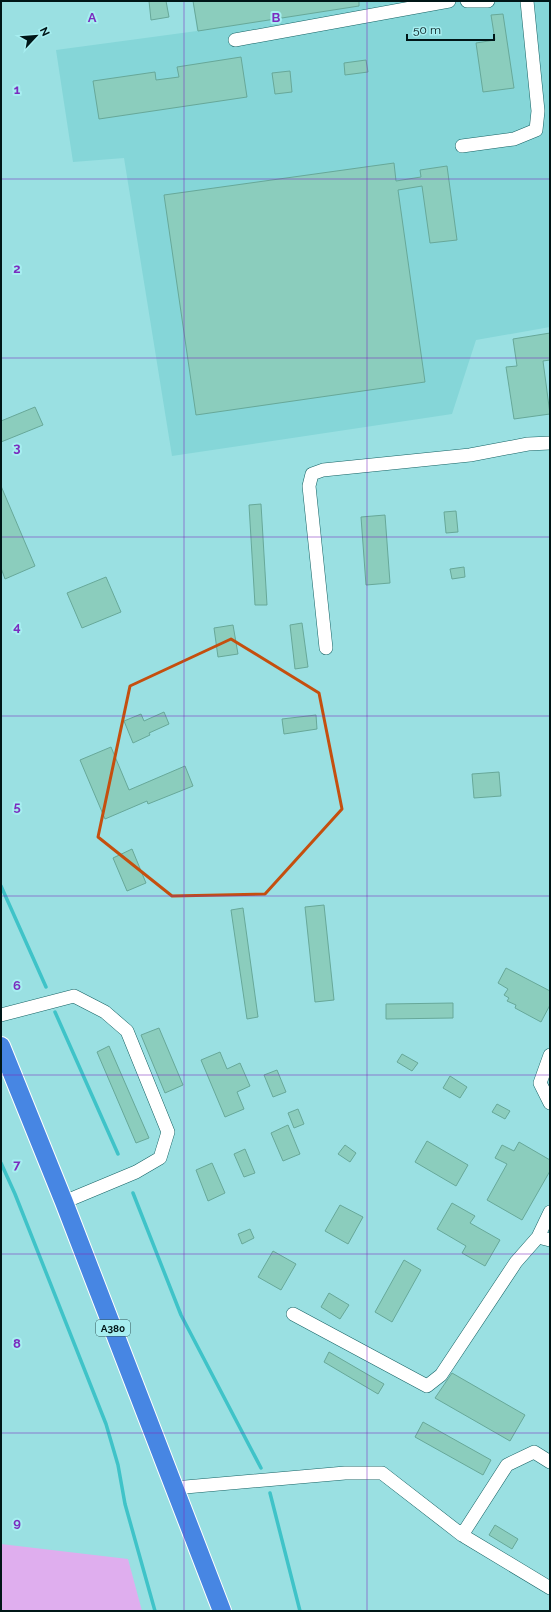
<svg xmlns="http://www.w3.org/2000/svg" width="551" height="1612" viewBox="0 0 551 1612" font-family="Raleway,sans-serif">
  <rect width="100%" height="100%" fill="#9ae0e2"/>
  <path fill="#85d6d8" d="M193,1H550V327L476,340L452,414L172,456L124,158L73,162L56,50L197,31Z"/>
  <path fill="#dfaeee" d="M1,1544L128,1559L142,1611H1Z"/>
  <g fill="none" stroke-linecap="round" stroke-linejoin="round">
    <path stroke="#3fc3c8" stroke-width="3.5" d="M1,886L46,987
      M55,1012L118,1154
      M1,1163L15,1194L106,1424L118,1465L125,1504L155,1611
      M133,1193L181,1315L261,1468
      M270,1493L300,1611"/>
  </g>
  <path fill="#8bcdbd" stroke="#67a899" d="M149,1H166L169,17L151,20Z
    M193,1H359V6L198,31Z
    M503,14L514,88L483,92L476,43L495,40L491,15Z
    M241,57L247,97L99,119L93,81L155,72L156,80L179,77L177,67Z
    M366,60L368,72L345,75L344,63Z
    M290,71L292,92L275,94L272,73Z
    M394,163L396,181L421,177L420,170L447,166L457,240L430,243L422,186L398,190L425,382L196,415L164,195Z
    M550,333V360L543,361L550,414L514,419L506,367L517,366L513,339Z
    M35,407L43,425L1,442V421Z
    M1,486L35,566L5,579L1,568Z
    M261,504L267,605H255L249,505Z
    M456,511L458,532L446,533L444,512Z
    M385,515L390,583L366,585L361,517Z
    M464,567L465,577L452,579L450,569Z
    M106,577L121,612L82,628L67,593Z
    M302,623L308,667L295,669L290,625Z
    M233,625L238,654L218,657L214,628Z
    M164,712L169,724L149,733L150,735L133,743L124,721L141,714L144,721Z
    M316,715L317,729L284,734L282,719Z
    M111,747L129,790L185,766L193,786L148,804L147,801L105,819L80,760Z
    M499,772L501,796L474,798L472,774Z
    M132,849L146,883L127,891L113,858Z
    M324,905L334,1000L315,1002L305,907Z
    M243,908L258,1017L247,1019L231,910Z
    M506,968L550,991V1005L541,1022L515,1008L516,1005L507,1001L509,998L504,995L508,989L498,983Z
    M453,1003V1018L386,1019V1004Z
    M159,1028L183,1085L165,1093L141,1035Z
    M109,1046L149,1138L136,1143L97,1052Z
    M220,1052L227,1069L240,1063L250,1086L237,1092L244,1109L225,1117L201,1060Z
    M402,1054L418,1063L412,1071L397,1062Z
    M277,1070L286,1092L273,1097L264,1075Z
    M450,1076L467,1087L460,1098L443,1088Z
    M497,1104L510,1111L505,1119L492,1112Z
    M298,1109L304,1124L294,1128L288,1113Z
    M288,1125L300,1154L283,1161L271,1133Z
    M427,1141L468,1165L456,1186L415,1162Z
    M519,1142L550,1160V1171L522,1220L487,1200L507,1164L495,1158L502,1145L514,1151Z
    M345,1145L356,1153L350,1162L338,1154Z
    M245,1149L255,1173L244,1177L234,1154Z
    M212,1163L225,1193L208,1201L196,1170Z
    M452,1203L475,1216L470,1223L500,1240L485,1266L462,1253L466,1246L437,1229Z
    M340,1205L363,1217L348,1244L325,1231Z
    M250,1229L254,1238L242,1244L238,1234Z
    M273,1251L296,1264L281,1290L258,1277Z
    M404,1260L421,1270L392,1322L375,1312Z
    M329,1293L349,1305L340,1319L321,1307Z
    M329,1352L384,1384L378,1394L324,1362Z
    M452,1373L525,1415L510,1441L435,1398Z
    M423,1422L491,1460L483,1475L415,1437Z
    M495,1525L518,1539L512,1549L489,1535Z"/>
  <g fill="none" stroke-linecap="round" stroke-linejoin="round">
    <defs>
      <path id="minor" d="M467,1H488
        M235,40L449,1
        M462,146L514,139L536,130L538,111L527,1
        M326,648L309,486L312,474L323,470L470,455L528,444L550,443
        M1,1015L74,996L105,1012L127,1031L168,1132L160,1158L136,1172L64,1202
        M550,1055L540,1083L550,1103
        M538,1237L550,1212
        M293,1314L427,1386L441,1375L516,1262L538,1237L550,1240
        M174,1488L345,1473H382L462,1535L507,1465L534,1452L550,1462
        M462,1535L550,1588"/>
      <path id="highway" d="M1,1046L64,1202L222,1611"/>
    </defs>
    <use href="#minor" stroke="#156264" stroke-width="14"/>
    <use href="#highway" stroke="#fff" stroke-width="20"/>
    <use href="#minor" stroke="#fff" stroke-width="13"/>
    <use href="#highway" stroke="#4786e3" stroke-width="18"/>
  </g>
  <path fill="none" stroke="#c54f0e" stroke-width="3" stroke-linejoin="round" d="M231,639L319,693L342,809L265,894L172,896L98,837L130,686Z"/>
  <path fill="none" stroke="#7b2cbf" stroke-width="1" stroke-opacity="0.55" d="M184,1V1611M367,1V1611M1,179H550M1,358H550M1,537H550M1,716H550M1,896H550M1,1075H550M1,1254H550M1,1433H550"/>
  <g text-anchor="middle" stroke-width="4" stroke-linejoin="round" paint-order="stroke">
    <rect fill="#a7eef0" stroke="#325758" stroke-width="1" x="96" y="1320" width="34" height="16" rx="3"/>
    <g font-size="10" font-weight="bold" fill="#001617">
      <text x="113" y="1332">A380</text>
    </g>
  </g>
  <g font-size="13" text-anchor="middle" font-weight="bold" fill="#7b2cbf" stroke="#a7eef0" stroke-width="4" stroke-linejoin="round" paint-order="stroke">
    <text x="92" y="22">A</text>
    <text x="276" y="22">B</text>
    <text x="17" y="94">1</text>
    <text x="17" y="273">2</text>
    <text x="17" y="452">3</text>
    <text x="17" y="631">4</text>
    <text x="17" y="811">5</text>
    <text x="17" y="990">6</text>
    <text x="17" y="1169">7</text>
    <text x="17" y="1348">8</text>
    <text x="17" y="1527">9</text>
  </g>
  <rect width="551" height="1612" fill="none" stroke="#001617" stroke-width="4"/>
  <g transform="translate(36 36) rotate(64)" stroke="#a7eef0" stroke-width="3" paint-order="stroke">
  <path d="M0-3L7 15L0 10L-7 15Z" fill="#001617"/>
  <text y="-6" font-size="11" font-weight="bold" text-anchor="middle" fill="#001617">N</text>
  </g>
  <path d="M407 34v6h87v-6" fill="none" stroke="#001617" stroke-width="2"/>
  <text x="413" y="34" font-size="12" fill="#001617" stroke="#a7eef0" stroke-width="3" paint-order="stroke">50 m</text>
</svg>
